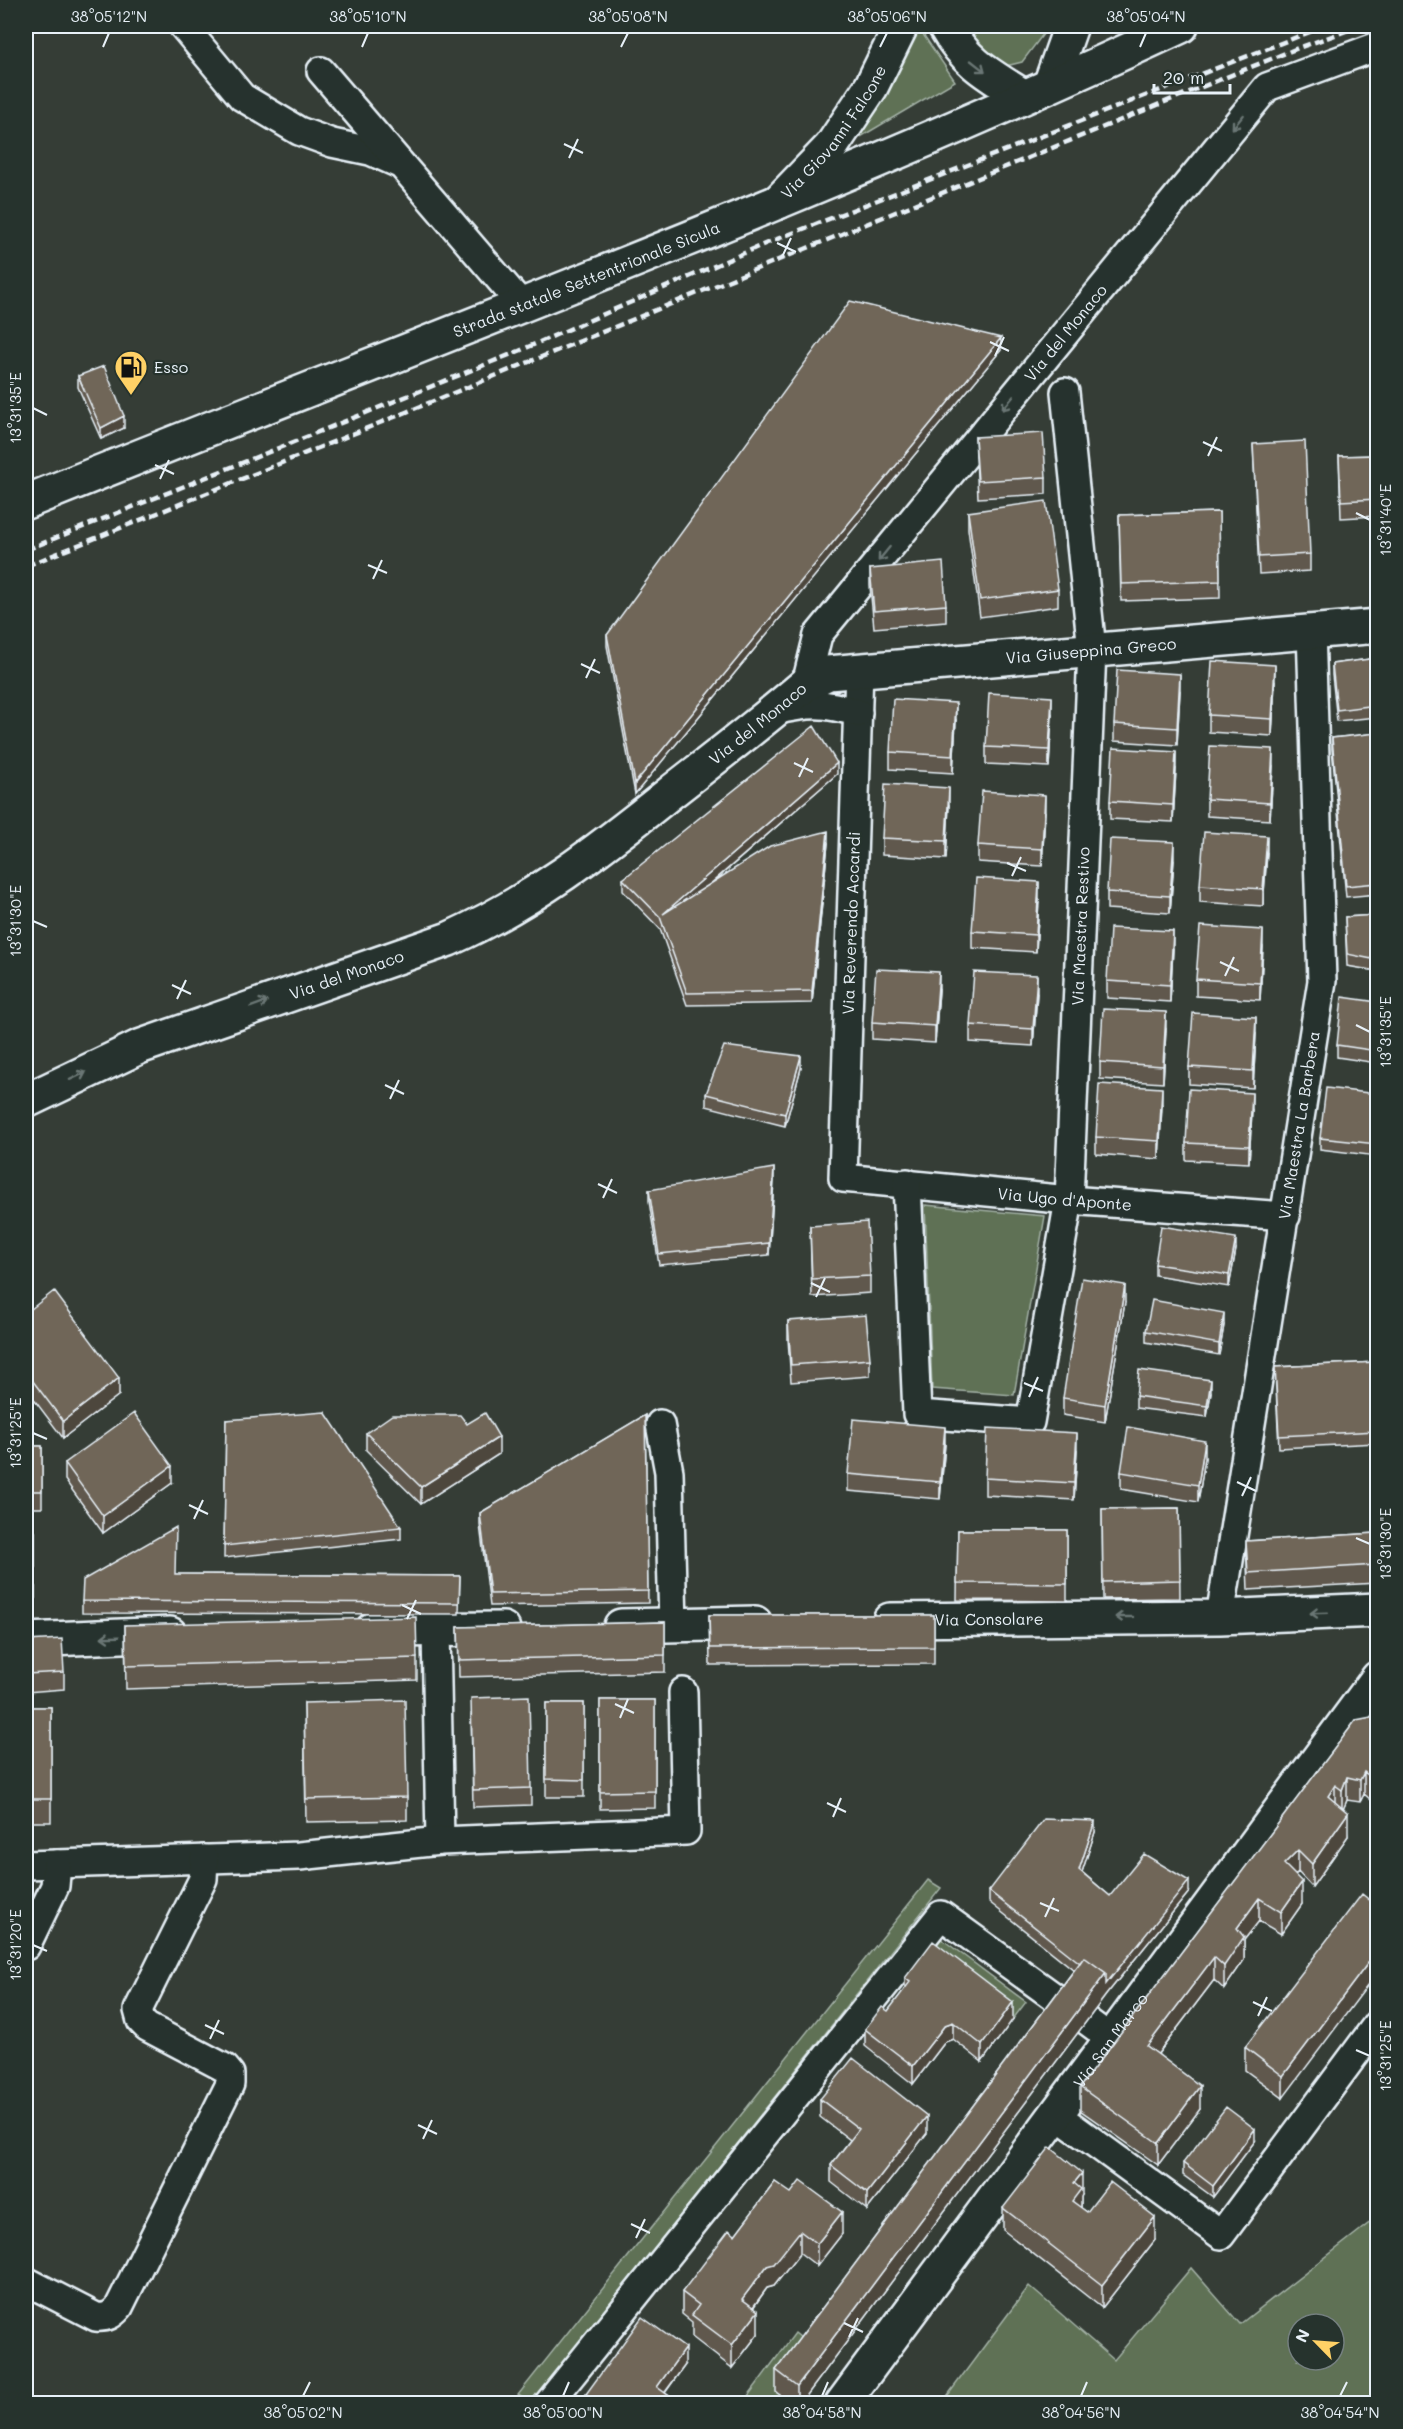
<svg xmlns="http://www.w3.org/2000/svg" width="1403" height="2429" viewBox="0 0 1403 2429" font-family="Mali,sans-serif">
  <rect width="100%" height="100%" fill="#353d36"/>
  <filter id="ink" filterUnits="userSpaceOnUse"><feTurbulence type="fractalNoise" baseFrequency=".0167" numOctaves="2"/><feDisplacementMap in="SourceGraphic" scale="12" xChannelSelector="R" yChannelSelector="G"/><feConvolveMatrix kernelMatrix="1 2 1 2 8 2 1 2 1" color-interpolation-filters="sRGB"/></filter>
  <g filter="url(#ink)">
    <path fill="#5e7154" stroke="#a3b1a6" stroke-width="1.5" fill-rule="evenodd" d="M966,26H1045L1044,33L1022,62L1002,67L975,47Z
      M918,27L955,81L857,139C880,103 902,67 918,27Z
      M925,1205L1045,1216L1014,1395L932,1389Z
      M928,1880L941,1888L531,2403L518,2395Z
      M939,1937L1026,2002L1013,2019L927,1954Z
      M1377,2217V2403H942L1029,2286L1114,2360L1191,2268L1240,2324ZM1298,2324H1334V2360H1298Z
      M795,2333L811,2346L791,2403L742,2404Z"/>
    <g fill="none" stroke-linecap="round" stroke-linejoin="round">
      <defs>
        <g id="minor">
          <path d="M183,26L242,97L299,131L332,143L370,151L397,163"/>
          <path d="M321,71L521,304"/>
          <path id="s1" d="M859,669L843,1178L1069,1200L1286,1216"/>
          <path id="s2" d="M806,684L818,635L1267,87L1378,46"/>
          <path d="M774,711C809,703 824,702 858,713"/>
          <path id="s3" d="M907,1183L917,1414L1030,1422L1069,1200L1092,650L1065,392"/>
          <path d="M660,1424L669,1472L673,1625"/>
          <path id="s4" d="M1220,1617L1322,981L1311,630"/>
          <path d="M436,1630L440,1841"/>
          <path d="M26,1865L299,1856L440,1841L686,1831L683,1692"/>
          <path d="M26,1946L55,1886L57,1864"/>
          <path d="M1087,2021L1110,2038"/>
          <path d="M1055,2114L1221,2235L1378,2023"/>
          <path d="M26,2281L96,2317C107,2318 112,2315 119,2307L230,2084V2074L225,2068L147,2027L141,2021L138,2010L203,1879L204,1859"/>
          <path d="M548,2404L941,1915L1064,2004"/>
        </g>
        <g id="tertiary">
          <path d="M945,26C966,63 988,74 1023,96"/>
          <path d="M1050,85L1071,26"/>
          <path id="s5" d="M778,202L831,147L871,87L901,26"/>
          <path id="s6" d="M26,1101L139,1047L449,939C532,902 599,850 670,793C716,757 762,722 806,684L828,673L1378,626"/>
          <path id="s7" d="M890,1620L1220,1617L1378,1610"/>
          <path d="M621,1626L755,1623"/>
          <path d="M372,1630L503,1629"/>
          <path d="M26,1640L170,1634"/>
          <path id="s8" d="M842,2404L1378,1678"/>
        </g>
        <g id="secondary">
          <path id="s9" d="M26,502C412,346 804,202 1181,26"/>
        </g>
      </defs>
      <use href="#minor" stroke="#e8f1f8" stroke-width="32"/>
      <use href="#tertiary" stroke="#e8f1f8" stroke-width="38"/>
      <use href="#secondary" stroke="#e8f1f8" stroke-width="38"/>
      <use href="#minor" stroke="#26332d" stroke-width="27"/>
      <use href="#tertiary" stroke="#26332d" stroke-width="33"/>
      <use href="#secondary" stroke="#26332d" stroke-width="33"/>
      <path stroke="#e8f1f8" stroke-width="4.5" stroke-dasharray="9 4.5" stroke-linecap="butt" d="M26,550L519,351L767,243L1325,26
        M26,566C450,396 873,220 1298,48L1360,26"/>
    </g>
    <path fill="#60584d" stroke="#e8f1f8" stroke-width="1.5" d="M1001,350L635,794L607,646V635Z
      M78,376L124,428L101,439L78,387Z
      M975,437L1046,477V494L978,498Z
      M1253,444L1310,554V571L1259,574Z
      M1377,455V516L1341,518L1339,456Z
      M968,512L1058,589V606L980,617L968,529Z
      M1219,512L1220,598L1121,601L1119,515Z
      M870,569L946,605V622L874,628L870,586Z
      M1377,658V717L1337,721L1332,675V664Z
      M1275,682L1272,736L1209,732V715Z
      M1180,691L1177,745L1114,741V724Z
      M1052,714L1049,767L986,764V747Z
      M956,720L953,773L890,769V752Z
      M1377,733V894L1346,897L1332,749V738Z
      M1273,766L1270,820L1207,816V799Z
      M1176,769L1173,822L1110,819V801Z
      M837,774L712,883L828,843L812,1003L687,1005L660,929L623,891V879Z
      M949,805L946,859L882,855V838Z
      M1045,812L1042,866L978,862V845Z
      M1267,853L1263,906L1200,902V885Z
      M1174,860L1170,913L1107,909V892Z
      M1039,899L1036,952L972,948V931Z
      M1377,915V971L1347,966L1345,917Z
      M1263,947L1260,1000L1196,996V979Z
      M1173,949L1170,1002L1107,998V981Z
      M939,990L935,1043L872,1039V1022Z
      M1037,993L1033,1046L970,1042V1025Z
      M1377,1002V1063L1337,1057V1045Z
      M1166,1029L1163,1083L1100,1079V1062Z
      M1256,1034L1253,1088L1189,1084V1067Z
      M801,1068L785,1126L706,1106V1094Z
      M1377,1094V1156L1320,1149V1138Z
      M1162,1105L1159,1159L1096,1154V1137Z
      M1252,1110L1249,1163L1186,1160V1143Z
      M774,1180L769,1255L659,1265L649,1201V1190Z
      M810,1226L870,1276V1293L812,1297Z
      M1236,1249L1229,1287L1155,1275V1264Z
      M1125,1302L1105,1422L1063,1415V1398Z
      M26,1313L119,1395L63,1438L26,1389Z
      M788,1321L870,1359V1376L791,1382L788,1339Z
      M1224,1325L1219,1355L1146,1342V1331Z
      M1377,1362V1443L1279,1448L1275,1367Z
      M1211,1392L1207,1417L1136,1408V1396Z
      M645,1415L648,1603L490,1606L480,1525V1513Z
      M226,1420L401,1527V1539L224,1558Z
      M467,1424L499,1454L421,1504L366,1450V1433Z
      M945,1444L940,1499L848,1491V1474Z
      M26,1446H42V1508H26Z
      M1077,1450L1074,1500L985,1495V1478Z
      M1205,1458L1198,1502L1121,1489V1472Z
      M65,1463L172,1483L103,1533L65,1480Z
      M1179,1508L1180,1598L1103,1599L1102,1509Z
      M958,1530H1067V1601L957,1600Z
      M26,1532H35V1618H26Z
      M1377,1533V1583L1248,1590L1246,1541Z
      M175,1574L460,1576L459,1614L82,1613V1601Z
      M709,1615H934V1664L710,1665Z
      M665,1622V1672L459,1677L458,1627Z
      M125,1625L417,1658V1680L126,1689Z
      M26,1641L64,1672V1689L26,1692Z
      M600,1700H655V1808L600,1809Z
      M304,1703L407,1797V1820L306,1822Z
      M546,1703H584V1797H546Z
      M26,1707H51V1822H26Z
      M471,1715L531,1788V1805L473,1807Z
      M1356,1720L1377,1736V1805L1364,1794L1360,1802L1347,1800L1343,1809L1348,1836L1312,1887L1298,1872L1295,1875L1302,1904L1281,1934L1259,1921L1244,1940V1960L1224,1989L1214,1980L1158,2054L1200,2109L1158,2165L1080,2110V2087Z
      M1095,1832L1082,1872L1110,1896L1189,1892L1106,1995L801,2403H791L776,2392V2370L1074,1970L989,1902V1891Z
      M1377,1906L1283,2098L1245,2070V2047Z
      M905,1978L1013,2019L982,2062L953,2039L945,2042L913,2084L865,2046V2029L888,2011L905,1989Z
      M820,2099L927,2133L867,2210L831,2182V2165L850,2140L820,2117Z
      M1255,2141L1213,2197L1183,2175V2163Z
      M775,2182L842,2234L817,2266L800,2253L774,2286L767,2288L753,2308L758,2334L732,2368L692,2337V2322L682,2314V2292L735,2235Z
      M1082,2195L1081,2197V2208L1087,2212L1155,2240L1102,2308L1003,2230V2208Z
      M685,2365L665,2393L679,2403H586V2394Z"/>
    <path fill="#4e473e" stroke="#e8f1f8" stroke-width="1.5" d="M1001,338V350L635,794V783Z
      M124,416V428L101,439V428Z
      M1275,665V682L1272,736V719Z
      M1180,674V691L1177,745V728Z
      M1052,697V714L1049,767V750Z
      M956,703V720L953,773V756Z
      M1273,749V766L1270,820V803Z
      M1176,752V769L1173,822V805Z
      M837,763V774L663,925V914Z
      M949,788V805L946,859V841Z
      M1045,795V812L1042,866V849Z
      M828,831V843L812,1003V991Z
      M1267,836V853L1263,906V889Z
      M1174,842V860L1170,913V896Z
      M1039,882V899L1036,952V935Z
      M1263,930V947L1260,1000V983Z
      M1173,931V949L1170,1002V985Z
      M939,972V990L935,1043V1026Z
      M1037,975V993L1033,1046V1029Z
      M1166,1012V1029L1163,1083V1066Z
      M1256,1017V1034L1253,1088V1071Z
      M801,1056V1068L785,1126V1114Z
      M1162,1088V1105L1159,1159V1141Z
      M1252,1093V1110L1249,1163V1146Z
      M774,1168V1180L769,1255V1243Z
      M1236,1238V1249L1229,1287V1275Z
      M1125,1285V1302L1105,1422V1405Z
      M1224,1313V1325L1219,1355V1344Z
      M119,1378V1395L63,1438V1421Z
      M1211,1380V1392L1207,1417V1406Z
      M945,1427V1444L940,1499V1482Z
      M1077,1433V1450L1074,1500V1483Z
      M499,1437V1454L421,1504V1487Z
      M1205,1441V1458L1198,1502V1485Z
      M172,1466V1483L103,1533V1516Z
      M1364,1772V1794L1360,1802V1780Z
      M1347,1777V1800L1342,1812V1790Z
      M1335,1785V1808L1328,1796Z
      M1348,1813V1836L1312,1887V1864Z
      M1095,1821V1832L1079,1881V1870Z
      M1298,1850V1872L1284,1886V1864Z
      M1189,1881V1892L1106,1995L801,2403H797V2386L1106,1973Z
      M1302,1882V1904L1281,1934V1912Z
      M1259,1898V1921L1244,1940V1960L1224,1989V1966L1237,1928Z
      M1377,1951V1973L1283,2098V2076Z
      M1214,1957V1980L1147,2068V2046Z
      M1013,2002V2019L982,2062V2045Z
      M953,2022V2039L945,2042L913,2084V2066L945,2025Z
      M1200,2086V2109L1158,2165V2143Z
      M927,2116V2133L867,2210V2193Z
      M1255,2129V2141L1213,2197V2186Z
      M1082,2173V2195L1081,2197V2212L1072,2201L1074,2183Z
      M842,2212V2234L817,2266V2244Z
      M1155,2217V2240L1102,2308V2285Z
      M800,2231V2253L774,2286L767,2288L742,2322V2299L767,2266Z
      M758,2311V2334L732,2368V2345Z
      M685,2348V2365L657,2403V2387Z"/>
    <path fill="#706659" stroke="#e8f1f8" stroke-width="1.5" d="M850,301L1001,338L635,783L607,635Z
      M104,366L124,416L101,428L78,376Z
      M1043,433L1046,477L978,481L975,437Z
      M1305,441L1310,554L1259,557L1253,444Z
      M1377,455V499L1341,501L1339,456Z
      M1046,501L1058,589L980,600L968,512Z
      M1219,512L1220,581L1121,584L1119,515Z
      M943,562L946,605L874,611L870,569Z
      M1377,658V705L1337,710L1332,664Z
      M1212,661L1275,665L1272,719L1209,715Z
      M1117,670L1180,674L1177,728L1114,724Z
      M989,693L1052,697L1049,750L986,747Z
      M893,699L956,703L953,756L890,752Z
      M814,726L837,763L663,914L770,846L828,831L812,991L687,993L660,917L623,879Z
      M1377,733V883L1346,886L1332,738Z
      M1210,746L1273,749L1270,803L1207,799Z
      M1113,748L1176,752L1173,805L1110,801Z
      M885,784L949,788L946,841L882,838Z
      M982,791L1045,795L1042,849L978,845Z
      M1204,832L1267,836L1263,889L1200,885Z
      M1110,839L1174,842L1170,896L1107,892Z
      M976,878L1039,882L1036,935L972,931Z
      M1377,915V960L1347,954L1345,917Z
      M1200,926L1263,930L1260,983L1196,979Z
      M1110,928L1173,931L1170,985L1107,981Z
      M876,969L939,972L935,1026L872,1022Z
      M974,972L1037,975L1033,1029L970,1025Z
      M1342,997L1377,1002V1051L1337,1045Z
      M1103,1009L1166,1012L1163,1066L1100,1062Z
      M1193,1013L1256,1017L1253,1071L1189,1067Z
      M724,1046L801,1056L785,1114L706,1094Z
      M1099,1084L1162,1088L1159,1141L1096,1137Z
      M1326,1088L1377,1094V1144L1320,1138Z
      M1189,1089L1252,1093L1249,1146L1186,1143Z
      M774,1168L769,1243L659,1254L649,1190Z
      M867,1222L870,1276L812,1279L810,1226Z
      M1161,1226L1236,1238L1229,1275L1155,1264Z
      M1082,1278L1125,1285L1105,1405L1063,1398Z
      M54,1291L119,1378L63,1421L26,1372V1313Z
      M1152,1300L1224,1313L1219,1344L1146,1331Z
      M866,1315L870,1359L791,1365L788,1321Z
      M1377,1362V1431L1279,1436L1275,1367Z
      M1139,1370L1211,1380L1207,1406L1136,1396Z
      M325,1412L401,1527L224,1546L226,1420Z
      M134,1413L172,1466L103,1516L65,1463Z
      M485,1413L499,1437L421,1487L366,1433L392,1415H460L467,1424Z
      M645,1415L648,1591L490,1594L480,1513Z
      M853,1419L945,1427L940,1482L848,1474Z
      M1128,1427L1205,1441L1198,1485L1121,1472Z
      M987,1428L1077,1433L1074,1483L985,1478Z
      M26,1446H42V1491H26Z
      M1179,1508L1180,1580L1103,1582L1102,1509Z
      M176,1527L175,1574L460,1576L459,1603L82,1601L83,1580Z
      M958,1530H1067V1584L957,1583Z
      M26,1532H35V1601H26Z
      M1377,1533V1565L1248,1573L1246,1541Z
      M709,1615H934V1647L710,1648Z
      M416,1617L417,1658L126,1666L125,1625Z
      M665,1622V1655L459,1660L458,1627Z
      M62,1639L64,1672L26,1674V1641Z
      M529,1696L531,1788L473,1790L471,1698Z
      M405,1700L407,1797L306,1799L304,1703Z
      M600,1700H655V1791L600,1792Z
      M546,1703H584V1780L546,1779Z
      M26,1707H51V1799H26Z
      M1377,1716V1736H1374L1377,1739V1782L1364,1772L1360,1780L1347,1777L1342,1790L1335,1785L1328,1796L1348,1813L1312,1864L1298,1850L1284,1864L1302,1882L1281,1912L1259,1898L1237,1928L1244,1937L1224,1966L1214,1957L1147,2046L1200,2086L1158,2143L1080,2087L1356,1720Z
      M1044,1819L1095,1821L1079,1870L1110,1896L1144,1854L1189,1881L1106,1984V1973L1084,1957L1080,1963L989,1891Z
      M1362,1894L1377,1906V1951L1283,2076L1245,2047Z
      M933,1941L1013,2002L982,2045L953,2022L945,2025L913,2066L865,2029L882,2007L888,2011L910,1982L905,1978Z
      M1084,1957L1106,1973L797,2386L776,2370Z
      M853,2058L927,2116L867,2193L831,2165L859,2129L820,2099Z
      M1226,2107L1255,2129L1213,2186L1183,2163Z
      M1050,2147L1082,2173L1074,2183L1081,2189L1072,2201L1087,2212L1110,2182L1155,2217L1102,2285L1003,2208Z
      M800,2181L842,2212L817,2244L800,2231L774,2264L767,2266L742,2299L758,2311L732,2345L692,2315L699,2305L682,2292L729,2230L735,2235L775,2182L791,2193Z
      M642,2317L685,2348L657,2387L679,2403H599L586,2394Z"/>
    <defs><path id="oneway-shaft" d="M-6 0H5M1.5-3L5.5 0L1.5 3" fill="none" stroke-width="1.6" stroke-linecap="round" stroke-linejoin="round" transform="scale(1.5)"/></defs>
    <g stroke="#6a7674">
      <use href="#oneway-shaft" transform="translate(978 66) rotate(38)"/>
      <use href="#oneway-shaft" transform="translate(1238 122) rotate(129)"/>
      <use href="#oneway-shaft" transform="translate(1008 403) rotate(129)"/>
      <use href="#oneway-shaft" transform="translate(884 554) rotate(129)"/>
      <use href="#oneway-shaft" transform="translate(259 1004) rotate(-20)"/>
      <use href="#oneway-shaft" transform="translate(78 1076) rotate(-25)"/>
      <use href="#oneway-shaft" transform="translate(1319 1613) rotate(178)"/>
      <use href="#oneway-shaft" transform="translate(1124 1617) rotate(180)"/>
      <use href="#oneway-shaft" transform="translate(110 1637) rotate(178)"/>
    </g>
  </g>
  <path fill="none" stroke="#e8f1f8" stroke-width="2" d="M103,47L109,33M362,47L368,33M621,47L628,33M880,47L887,33M1140,47L1146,33M564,144L583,153M569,158L578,139M777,243L796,252M782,257L791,238M990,342L1009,351M995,356L1004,337M33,408L47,415M1203,442L1222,451M1208,456L1217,437M155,465L174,474M160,479L169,460M1356,513L1370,520M368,565L387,573M373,579L382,560M581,664L600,673M586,678L595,659M794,763L813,772M799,777L808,758M1007,863L1026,871M1012,876L1021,857M33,921L47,927M1220,962L1239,971M1225,976L1234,957M172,985L191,994M177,999L186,980M1356,1025L1370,1032M385,1085L404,1094M390,1099L399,1080M598,1184L617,1193M603,1198L612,1179M811,1283L830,1292M816,1297L825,1278M1024,1383L1043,1391M1029,1397L1038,1377M33,1433L47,1439M1237,1482L1256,1491M1242,1496L1251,1477M189,1505L208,1514M194,1519L203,1500M1356,1538L1370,1544M402,1605L421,1614M407,1619L416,1600M615,1704L634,1713M620,1718L628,1699M827,1803L846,1812M833,1817L841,1798M1040,1903L1059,1911M1045,1917L1054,1898M33,1945L47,1951M1253,2002L1272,2011M1258,2016L1267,1997M205,2025L224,2034M210,2039L219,2020M1356,2050L1370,2056M418,2125L437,2134M423,2139L432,2120M631,2224L650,2233M636,2238L645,2219M844,2323L863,2332M849,2337L858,2318M303,2396L310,2382M563,2396L569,2382M822,2396L828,2382M1081,2396L1087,2382M1340,2396L1347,2382"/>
  <defs>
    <symbol id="fuel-pin" viewBox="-11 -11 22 30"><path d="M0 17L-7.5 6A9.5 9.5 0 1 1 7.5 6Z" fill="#ffd166" stroke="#26332d"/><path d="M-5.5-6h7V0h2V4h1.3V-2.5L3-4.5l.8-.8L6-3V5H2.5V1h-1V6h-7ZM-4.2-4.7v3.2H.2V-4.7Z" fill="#111"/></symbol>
  </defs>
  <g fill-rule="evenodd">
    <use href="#fuel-pin" x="112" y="348" width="38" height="52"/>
  </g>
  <g text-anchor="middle" stroke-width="4.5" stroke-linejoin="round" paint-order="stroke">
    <g font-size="16" fill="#e8f1f8" stroke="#26332d">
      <text dy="6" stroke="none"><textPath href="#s5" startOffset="90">Via Giovanni Falcone</textPath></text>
      <text dy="6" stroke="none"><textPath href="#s9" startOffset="603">Strada statale Settentrionale Sicula</textPath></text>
      <text dy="6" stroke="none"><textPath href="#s2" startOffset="441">Via del Monaco</textPath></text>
      <text dy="6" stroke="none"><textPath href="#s6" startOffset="1182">Via Giuseppina Greco</textPath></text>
      <text dy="6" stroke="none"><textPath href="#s6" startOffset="831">Via del Monaco</textPath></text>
      <text transform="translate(851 923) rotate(-88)" y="6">Via Reverendo Accardi</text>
      <text dy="6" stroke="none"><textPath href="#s3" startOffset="844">Via Maestra Restivo</textPath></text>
      <text dy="6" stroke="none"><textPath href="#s6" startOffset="345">Via del Monaco</textPath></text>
      <text dy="6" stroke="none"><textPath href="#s4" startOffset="498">Via Maestra La Barbera</textPath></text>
      <text dy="6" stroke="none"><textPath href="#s1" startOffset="732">Via Ugo d'Aponte</textPath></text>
      <text dy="6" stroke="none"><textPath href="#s7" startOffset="99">Via Consolare</textPath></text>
      <text dy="6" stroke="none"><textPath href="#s8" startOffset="452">Via San Marco</textPath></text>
    </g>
    <g font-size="16" fill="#e8f1f8" stroke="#26332d" text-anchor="start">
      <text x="154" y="373">Esso</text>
    </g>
  </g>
  <rect width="1403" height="2429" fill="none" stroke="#26332d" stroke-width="66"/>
  <g transform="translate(1316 2342) rotate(295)"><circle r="28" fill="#26332d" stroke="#747f7e" stroke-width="1.5"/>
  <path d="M0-4.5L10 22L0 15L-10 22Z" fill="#ffd166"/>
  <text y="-9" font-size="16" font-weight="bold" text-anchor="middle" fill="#e8f1f8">N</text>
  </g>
  <path d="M1154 84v9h76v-9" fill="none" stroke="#e8f1f8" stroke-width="3"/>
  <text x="1163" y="84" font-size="18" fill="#e8f1f8" stroke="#26332d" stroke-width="4.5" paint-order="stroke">20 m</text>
  <rect x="33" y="33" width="1337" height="2363" fill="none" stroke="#e8f1f8" stroke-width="2"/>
  <g font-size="15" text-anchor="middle" fill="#e8f1f8">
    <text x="109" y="22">38°05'12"N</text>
    <text x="368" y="22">38°05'10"N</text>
    <text x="628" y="22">38°05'08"N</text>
    <text x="887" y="22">38°05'06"N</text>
    <text x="1146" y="22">38°05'04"N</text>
    <text transform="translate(16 408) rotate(-90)" y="5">13°31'35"E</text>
    <text transform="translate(1386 520) rotate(-90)" y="5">13°31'40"E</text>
    <text transform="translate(16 921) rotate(-90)" y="5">13°31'30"E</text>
    <text transform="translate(1386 1032) rotate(-90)" y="5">13°31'35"E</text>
    <text transform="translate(16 1433) rotate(-90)" y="5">13°31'25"E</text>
    <text transform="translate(1386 1544) rotate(-90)" y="5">13°31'30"E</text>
    <text transform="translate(16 1945) rotate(-90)" y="5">13°31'20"E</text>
    <text transform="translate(1386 2056) rotate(-90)" y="5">13°31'25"E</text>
    <text x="303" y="2418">38°05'02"N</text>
    <text x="563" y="2418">38°05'00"N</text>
    <text x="822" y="2418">38°04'58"N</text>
    <text x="1081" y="2418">38°04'56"N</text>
    <text x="1340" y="2418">38°04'54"N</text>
  </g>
</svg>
